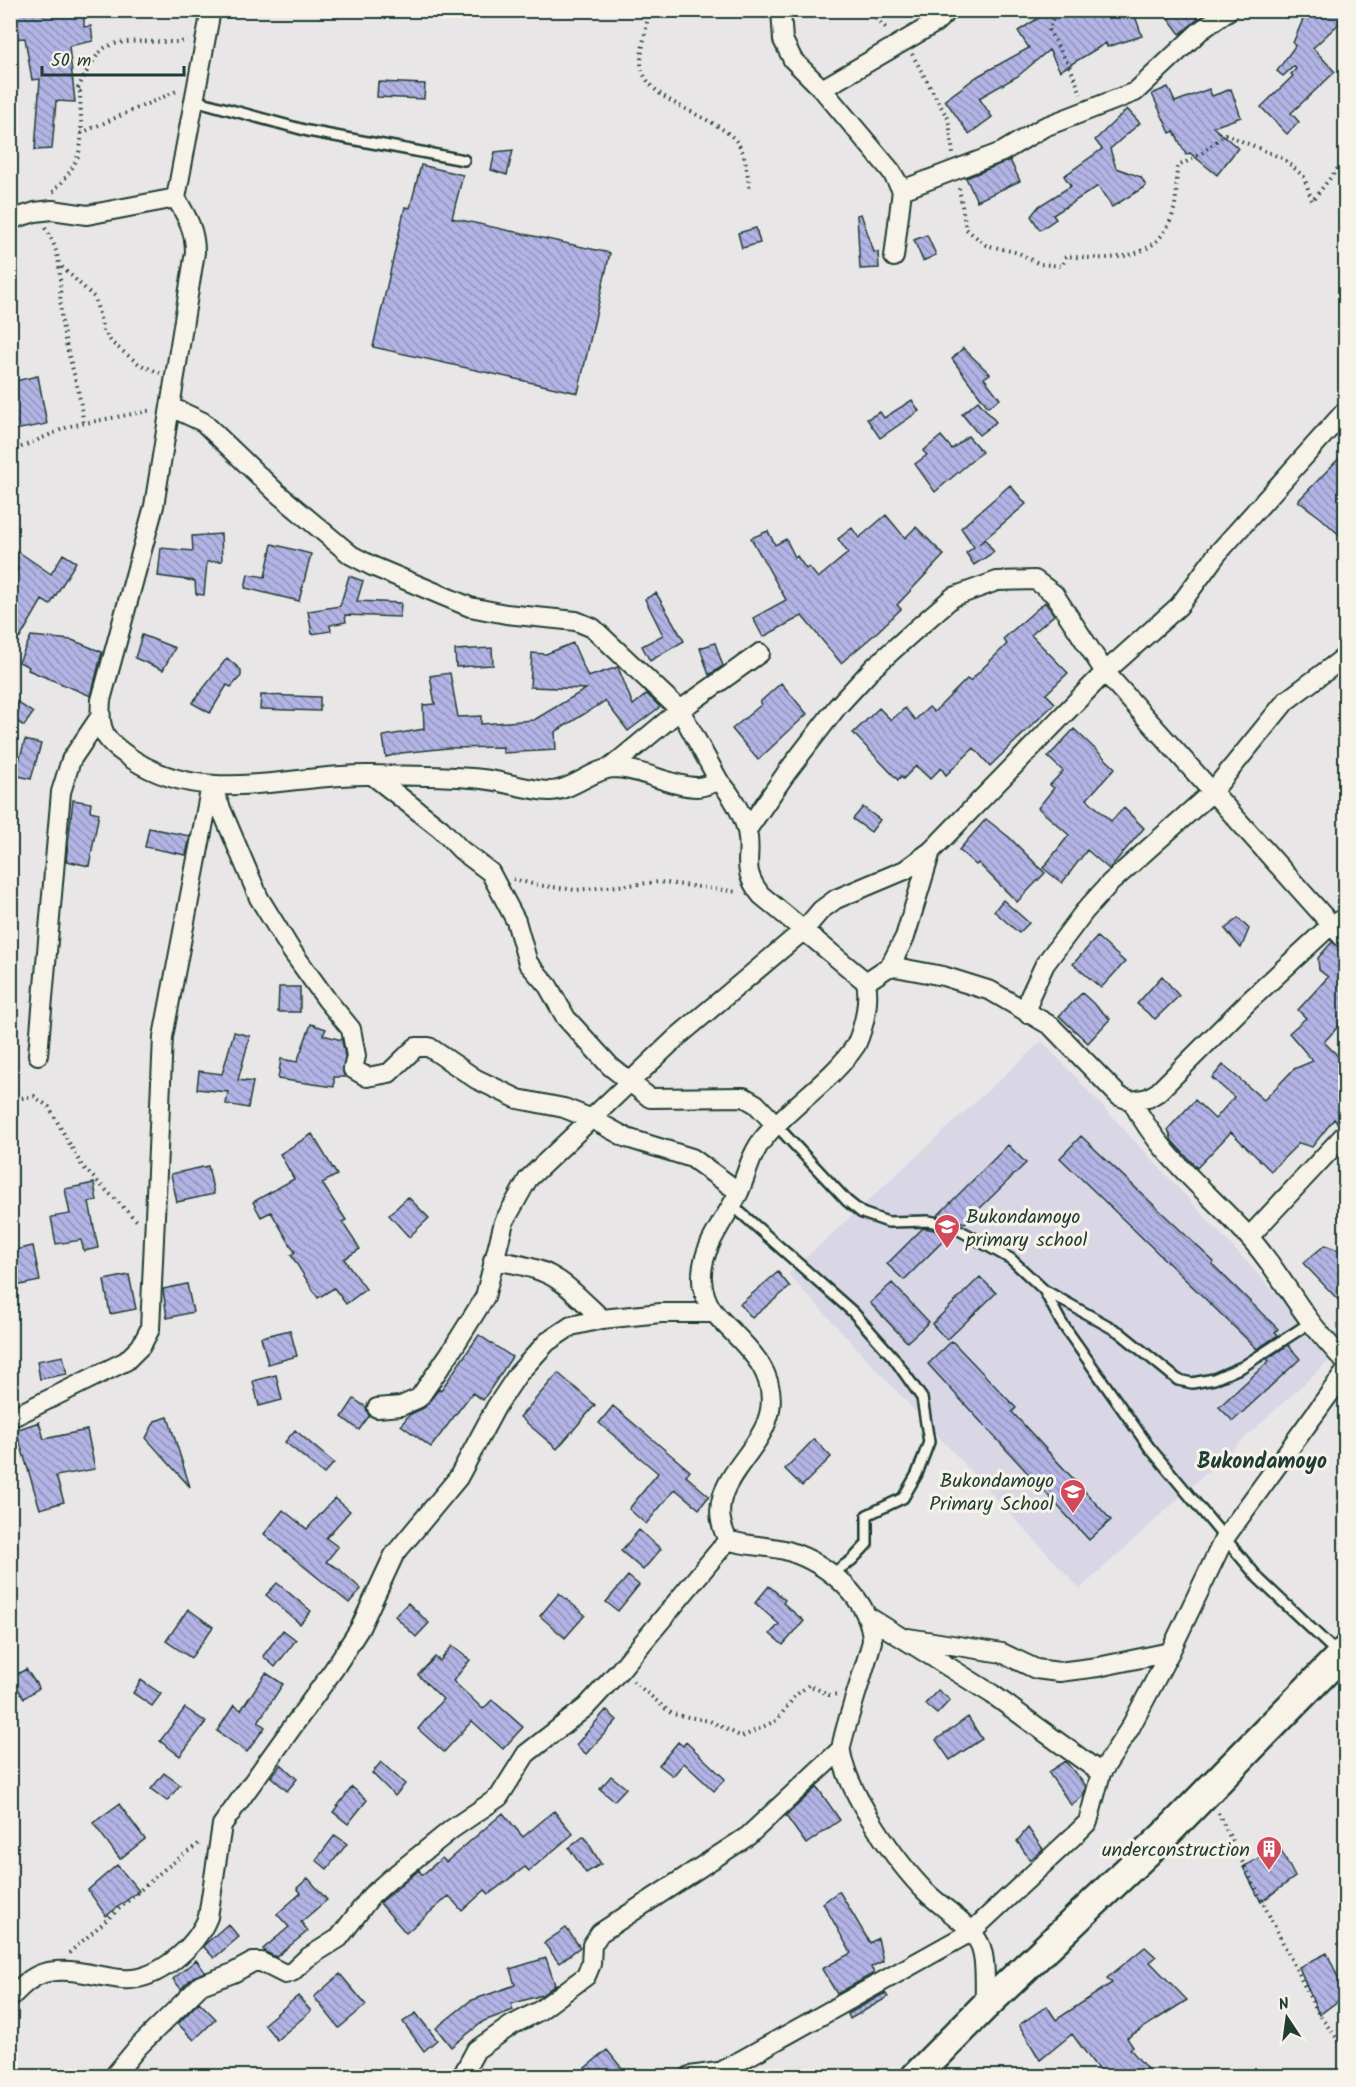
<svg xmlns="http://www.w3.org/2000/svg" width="1356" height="2087" viewBox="0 0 1356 2087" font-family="Kalam,sans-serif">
  <defs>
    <pattern id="building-back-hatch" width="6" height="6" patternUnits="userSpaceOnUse" patternTransform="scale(1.5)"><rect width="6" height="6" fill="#b3b4e5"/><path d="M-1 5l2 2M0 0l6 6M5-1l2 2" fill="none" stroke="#9194ba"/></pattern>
  </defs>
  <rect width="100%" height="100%" fill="#e9e6e7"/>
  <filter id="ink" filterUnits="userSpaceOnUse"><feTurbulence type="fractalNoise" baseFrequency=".0167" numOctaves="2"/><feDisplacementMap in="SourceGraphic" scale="12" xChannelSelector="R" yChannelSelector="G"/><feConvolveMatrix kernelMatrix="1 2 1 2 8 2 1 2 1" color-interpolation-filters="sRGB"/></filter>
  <g filter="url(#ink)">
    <path fill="#d9d7e6" d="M1042,1041L1334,1356L1080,1589L788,1274Z"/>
    <path fill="url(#building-back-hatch)" stroke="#1f3d34" stroke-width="1.5" d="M10,10H84V27L91,26L93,41L69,46L75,102L56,101L52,149L35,150L40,79L32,80L25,38L10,39Z
      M1051,10H1133L1142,36L1107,47L1106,43L1060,71L1049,50L1018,76L979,98L992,117L969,134L945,100L978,76L1029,48L1018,31Z
      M1162,10H1194L1198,19L1180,34Z
      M1307,10H1333L1346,17L1313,48L1335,72L1291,113L1299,122L1287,134L1261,107L1293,76L1291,74L1296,69L1294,66L1283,76L1277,71L1295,46L1293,43Z
      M378,82L425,84L424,99L377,97Z
      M1168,87L1175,102L1209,89L1212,96L1231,89L1241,117L1213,127L1238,148L1217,175L1190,153L1186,155L1174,131L1170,133L1152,94Z
      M1127,109L1140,123L1110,149L1116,168L1141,177L1146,186L1112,207L1098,186L1053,215L1056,219L1040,230L1031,216L1039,206L1071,186L1064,176L1102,149L1095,140Z
      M513,150L507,175L491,170L495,152Z
      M1010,160L1020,181L977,201L966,178Z
      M421,165L463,175L452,218L610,253L578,393L373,347L405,207L410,208Z
      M861,214L874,252H878L879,268L860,269L857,215Z
      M756,228L760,243L742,248L738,233Z
      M927,235L936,255L923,261L914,240Z
      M963,348L990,374L984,378L1000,399L988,407L952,359Z
      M38,376L47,424L15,430L10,406V382Z
      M912,400L919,411L880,438L867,419L880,412L884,418Z
      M978,401L996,422L979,435L962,414Z
      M941,436L952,449L968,436L982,452L935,492L915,464L927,455L923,451Z
      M1346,451V541L1321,518L1298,501Z
      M1010,485L1026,504L979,544L985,539L994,552L974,565L966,553L974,547L961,528Z
      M886,515L905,538L916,527L944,555L897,605L901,609L874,635L841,663L802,616L763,637L753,618L786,600L751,538L768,531L775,545L786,539L795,557L797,556L806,569L809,567L818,578L848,553L838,539L852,528L859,538Z
      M221,534L222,561L207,562L204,595L196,594L195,581L158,576L161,548L193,551L192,536Z
      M272,544L311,554L299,601L245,588L248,574L265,577Z
      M10,546L51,574L63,554L76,562L50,605L42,600L20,638L10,632V582L18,569L10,564Z
      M349,576L363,581L357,601L401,603L400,617L345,615L346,622L330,625L331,631L312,634L308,611L340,606Z
      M656,593L684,641L650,661L642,646L663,635L645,599Z
      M1045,602L1054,615L1031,635L1068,673L1046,694L1055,703L990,766L974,748L946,775L941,768L930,779L916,766L903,779L901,776L898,780L853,733L879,708L891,720L905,708L915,720L929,707L934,712L967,679L970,681L1007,644L1003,639Z
      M142,635L175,648L163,670L135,658Z
      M31,636L72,640L102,652L91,696L28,670L29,667L19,662Z
      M573,643L588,677L618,667L633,705L647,694L660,707L628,731L605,701L555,732L556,750L503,753V747L448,748L401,753L386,757L383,736L424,729L423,705L435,704L430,676L450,673L458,717L481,716V724L534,720L586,689L530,687L532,653L546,654Z
      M715,643L723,666L709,675L700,648Z
      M492,648L493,665L456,667L455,650Z
      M227,658L241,670V676L231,687L227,685L210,713L192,703Z
      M781,683L807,714L758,760L732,729L762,704L760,702Z
      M261,695L320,697V711L260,709Z
      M16,701L33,713L24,726L10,717V710Z
      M1074,729L1115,768L1087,799L1111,821L1124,808L1144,828L1109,869L1087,850L1062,883L1043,868L1069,835L1038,808L1054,788L1050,785L1063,771L1048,757Z
      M25,740L41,744L31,779L15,775Z
      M73,800L91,803L90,811L99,813L89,866L66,861Z
      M863,807L880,820L871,832L853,819Z
      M986,819L1010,838L1045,873L1017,902L978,863L976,865L959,850Z
      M149,828L190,836L186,855L145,847Z
      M1003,900L1029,923L1019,933L994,911Z
      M1238,918L1249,929L1241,948L1225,929Z
      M1097,937L1125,962L1101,988L1073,964Z
      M1332,942L1346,952V967L1339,976L1346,982V1018L1324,1042L1346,1064V1122L1339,1125L1334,1119L1312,1147L1299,1143L1271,1171L1231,1132L1197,1168L1172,1141L1168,1129L1195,1100L1215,1119L1234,1097L1212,1078L1223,1065L1264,1100L1294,1069L1313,1061L1289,1033L1306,1018L1298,1010L1328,977L1319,970L1318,958Z
      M1162,976L1179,996L1155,1019L1137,1004Z
      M279,987H300V1012H278Z
      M1082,993L1110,1019L1088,1043L1059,1016Z
      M311,1024L326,1029L323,1035L342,1040L345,1056L343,1073L345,1077H334V1087L278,1079L281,1059L297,1062Z
      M234,1032L250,1036L238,1080L253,1082L248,1108L226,1104L228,1092L197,1089L199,1071L222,1074Z
      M312,1134L337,1175L322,1183L346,1220L342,1222L360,1249L344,1259L366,1289L346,1304L334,1288L318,1298L291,1255L295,1252L271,1212L261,1217L253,1202L294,1179L280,1154Z
      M1081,1136L1214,1262L1212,1264L1278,1329L1275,1332L1278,1335L1257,1349L1060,1158Z
      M1008,1145L1026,1163L965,1223L937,1216Z
      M208,1166L214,1194L177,1202L171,1174Z
      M94,1183L97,1201L89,1202L98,1248L84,1251L81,1240L56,1244L51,1217L70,1214L65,1189Z
      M408,1197L429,1218L409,1237L389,1215Z
      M923,1228L951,1233L904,1280L887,1264Z
      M1325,1245L1346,1253V1308L1303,1263Z
      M33,1246L40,1281L10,1287V1251Z
      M778,1272L790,1287L752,1318L740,1304Z
      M129,1275L136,1309L110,1314L104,1280Z
      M980,1277L996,1293L947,1340L932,1324Z
      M892,1283L929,1322L907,1342L870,1303Z
      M187,1284L193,1312L167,1318L163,1289Z
      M290,1330L297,1356L268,1364L261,1337Z
      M479,1335L512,1357L483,1400L472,1393L431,1447L401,1425L409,1415L424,1408L439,1389L441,1390Z
      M952,1341L1016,1408L1012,1412L1111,1520L1089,1540L928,1364Z
      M1288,1345L1300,1359L1233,1421L1219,1407L1269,1361L1267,1359Z
      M63,1356L67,1374L40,1379L37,1361Z
      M558,1373L595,1405L557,1449L520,1417Z
      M276,1375L282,1400L259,1406L253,1381Z
      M354,1399L366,1407L369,1416L359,1430L342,1417Z
      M613,1406L690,1471L686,1476L709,1496L699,1509L675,1489L646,1524L629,1509L658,1473L599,1423Z
      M168,1417L190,1487L146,1438L155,1421Z
      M39,1422L44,1439L87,1430L95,1469L56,1476L64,1502L40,1509L16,1430Z
      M295,1430L334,1463L324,1474L285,1442Z
      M814,1439L831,1457L802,1486L785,1469Z
      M335,1498L350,1511L326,1538L338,1547L326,1562L338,1568L361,1589L349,1603L264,1534L283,1510L307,1529Z
      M639,1530L661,1549L643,1570L621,1551Z
      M628,1576L639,1585L618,1611L606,1602Z
      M277,1583L311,1611L300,1624L266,1595Z
      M769,1586L785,1600L783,1603L804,1621L783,1645L770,1634L779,1624L755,1603Z
      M559,1593L585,1615L565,1638L540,1616Z
      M408,1603L429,1623L416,1637L395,1616Z
      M188,1609L213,1627L191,1658L166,1641Z
      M283,1630L296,1640L275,1667L263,1656Z
      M452,1646L470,1660L453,1681L483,1709L492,1700L523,1727L503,1749L472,1721L444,1752L418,1729L443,1699L418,1675L435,1657L440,1661Z
      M26,1669L39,1688L24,1698L11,1678Z
      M266,1673L283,1684L258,1722L265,1727L247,1752L217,1731L234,1705L241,1710Z
      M141,1680L161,1694L152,1706L133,1693Z
      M938,1690L950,1700L937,1714L925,1704Z
      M185,1708L206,1722L180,1756L160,1741Z
      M606,1710L617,1720L586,1754L576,1745Z
      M968,1717L982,1739L950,1760L936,1740Z
      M678,1742L683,1746L686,1742L725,1779L714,1791L684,1763L673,1776L659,1765Z
      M1065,1761L1086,1786L1083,1796L1071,1805L1048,1772Z
      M381,1762L405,1784L395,1796L372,1773Z
      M281,1764L297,1779L287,1791L271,1777Z
      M164,1773L180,1785L167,1801L151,1789Z
      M611,1776L626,1788L614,1801L600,1789Z
      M352,1787L367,1800L348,1824L333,1812Z
      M817,1787L840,1820L806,1844L786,1816Z
      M119,1804L145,1839L120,1859L93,1823Z
      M554,1811L573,1834L529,1871L525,1867L489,1894L485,1890L462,1911L449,1896L406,1933L380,1903L419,1870L422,1875L442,1858L446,1862L503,1813L523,1837Z
      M1028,1828L1043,1849L1030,1860L1017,1841Z
      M335,1835L347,1844L327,1869L316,1860Z
      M584,1836L601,1864L586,1873L569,1848Z
      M1279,1846L1295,1877L1261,1902L1243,1867Z
      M117,1865L139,1891L106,1916L88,1890Z
      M308,1878L327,1900L301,1922L308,1931L276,1957L265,1952L263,1949L289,1927L277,1914L301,1893L297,1888Z
      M839,1891L870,1943L878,1938L883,1961L871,1967L874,1973L837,1994L822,1969L851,1953L823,1903Z
      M228,1924L239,1937L214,1958L203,1946Z
      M566,1928L580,1947L559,1963L544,1943Z
      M1145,1947L1156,1957L1150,1962L1187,2000L1127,2038L1133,2047L1130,2049L1153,2076H1103L1072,2034L1040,2060L1019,2025L1047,2006L1056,2020L1112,1983L1107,1978Z
      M1327,1953L1346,1995L1319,2015L1299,1967Z
      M546,1958L555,1985L542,1995L511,2004L513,2010L484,2021L451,2047L436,2028L470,2001L515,1985L510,1969Z
      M196,1960L205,1972L193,1977L181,1989L173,1979Z
      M340,1974L366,2005L339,2028L314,1997Z
      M885,1993L888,1997L850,2019L848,2014Z
      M298,1996L311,2011L277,2040L264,2024Z
      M199,2002L216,2019L194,2040L178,2024Z
      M416,2013L437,2040L424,2051L403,2022Z
      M607,2050L628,2076H575Z"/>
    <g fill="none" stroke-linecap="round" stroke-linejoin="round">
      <defs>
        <path id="lane" d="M194,100L308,131L464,160
          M776,1125L847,1201L862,1213L888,1222L929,1221L952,1226L1011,1259L1044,1290L1119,1332L1178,1380L1192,1383L1214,1379L1242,1367L1311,1322
          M732,1205L853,1312L893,1357L922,1398L929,1442L917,1474L903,1498L867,1515V1544L852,1560L833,1573
          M1045,1292L1061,1322L1149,1447L1259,1579L1337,1653"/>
        <path id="street" d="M211,10L176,198C187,217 195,230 195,252L154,506L101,700C98,734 106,741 132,759C206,808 291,773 372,775C408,776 446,775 482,779C504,781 526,790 549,791C572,791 593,769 613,768C641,768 671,787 697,787C704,787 712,783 719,781C731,793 743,815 747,831C753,858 739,867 761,895L866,982C870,1001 864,1027 856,1045C832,1081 791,1105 764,1138C751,1153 747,1174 739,1192C727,1217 703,1245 702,1274C701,1288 707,1305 717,1316C742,1343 777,1368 770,1410C762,1457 698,1485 728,1540C747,1547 768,1545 788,1551C826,1563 871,1598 872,1641C868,1659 839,1743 841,1752C847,1792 897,1863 926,1892C943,1909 972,1924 981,1947C987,1965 984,1988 985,2006
          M781,10L783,40L793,60L822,89L891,171L902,190L894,257
          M822,89L935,23L949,10
          M902,190L1002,152L1044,127L1135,92L1200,31L1229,10
          M10,220L35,212L52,210L87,215L176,198
          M171,407L203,422L276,492L351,555L372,566L470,607L506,614L576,621L593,628L680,710L719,781
          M610,768L680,710L760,653
          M372,775L441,829L461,850L490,872L516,921L528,963L548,986L566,1018L610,1066L650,1098L744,1097L756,1104L776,1125
          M211,785L259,898L291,950L327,1000L351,1029L356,1056L353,1069L367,1077L389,1073L416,1047H429L476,1079L518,1099L564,1108L592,1119L627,1138L692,1158L739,1192
          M747,830L787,772L837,707L873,668L914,631L953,597L997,581L1035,580L1054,594L1105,672L1346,941
          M890,966L943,976L991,991L1051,1026L1119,1096L1132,1101L1148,1098L1158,1092L1248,1002L1331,925L1346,918
          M866,982L890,966L905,937L931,851
          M1028,1014L1030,996L1045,964L1084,912L1110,883L1212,792L1286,701L1346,656
          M38,1055L61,792L71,760L100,717
          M1132,1101C1161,1157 1206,1190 1248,1236C1272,1262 1289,1293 1310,1321C1321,1336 1334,1349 1346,1363
          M1249,1237L1346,1133
          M493,1260C554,1269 559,1278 602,1319
          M377,1408L401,1406L419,1398L450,1353L485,1297L504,1222L528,1179L676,1038L804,930L821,910L836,899L905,870L931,851L1105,672L1179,606L1217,554L1346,410
          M17,1415L126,1361L141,1346L150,1329L163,1037L211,785
          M867,1616L992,1694L1101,1773
          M908,1638L1002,1653L1036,1669L1059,1672L1098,1667L1170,1652
          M10,1998C20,1988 30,1977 44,1973C67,1966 98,1977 122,1979C157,1982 196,1947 208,1917L222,1825L334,1669L360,1628L394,1555L458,1478L496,1407L518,1374L547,1342L571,1326L602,1319L661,1313H714
          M114,2076L138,2047L201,1985L233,1973L253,1962H261L285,1974L292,1972L307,1958L339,1938L371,1896L390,1879L452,1829L499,1797L526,1754L586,1707L620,1670L728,1540
          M462,2076L476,2050L512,2025L539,2011L586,1976L591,1964L592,1945L600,1933L748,1836L840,1750
          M690,2076L718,2072
          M713,2076L971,1932L1080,1830L1088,1822L1101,1773L1130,1728L1170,1652L1224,1539L1346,1371"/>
        <path id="primary" d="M916,2076L985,2006L1163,1837L1346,1650"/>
      </defs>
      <use href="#lane" stroke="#1f3d34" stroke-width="14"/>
      <use href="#street" stroke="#1f3d34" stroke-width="22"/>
      <use href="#primary" stroke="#1f3d34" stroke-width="33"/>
      <path stroke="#1f3d34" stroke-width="4" stroke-dasharray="1.5 4.5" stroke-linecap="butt" d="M648,10C648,26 638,58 642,70C654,106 714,114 737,142C747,155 747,175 750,191
        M867,10L888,30
        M1047,10L1054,18L1048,29L1071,69L1081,94
        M912,54L949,121L953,154
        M81,133L179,90
        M959,188L966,229L986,245L1019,253L1039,264L1062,266L1066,256C1112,261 1164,262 1175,205C1177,193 1176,179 1177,167L1202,153L1225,134L1284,159L1304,177L1312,201L1346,158
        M53,192C89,154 81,141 80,92L77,90C84,77 91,62 101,51C115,35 166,45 187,41
        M45,228C67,261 57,286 62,323C67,357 81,388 83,423
        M62,267L95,298L103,330L112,343L139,364L160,373
        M10,452L70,426L153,410
        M513,879L536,885L576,890L659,882L738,892
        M10,1100L34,1096L49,1107L82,1166L137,1221
        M633,1681L672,1714L710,1721L742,1737L777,1720L796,1695L809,1685L829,1695L838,1694
        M1218,1813L1319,2015L1346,2050
        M69,1953L162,1871L201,1842"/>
      <use href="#lane" stroke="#f7f3e8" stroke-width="9"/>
      <use href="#street" stroke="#f7f3e8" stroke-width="18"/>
      <use href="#primary" stroke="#f7f3e8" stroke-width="28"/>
    </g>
  </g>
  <defs>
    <symbol id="school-pin" viewBox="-11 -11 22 30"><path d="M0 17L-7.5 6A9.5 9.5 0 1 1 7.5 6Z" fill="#d1495b" stroke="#f7f3e8"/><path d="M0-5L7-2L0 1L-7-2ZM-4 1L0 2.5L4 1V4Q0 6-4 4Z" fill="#fff"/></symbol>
    <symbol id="building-pin" viewBox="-11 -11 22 30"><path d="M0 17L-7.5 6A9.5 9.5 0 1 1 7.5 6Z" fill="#d1495b" stroke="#f7f3e8"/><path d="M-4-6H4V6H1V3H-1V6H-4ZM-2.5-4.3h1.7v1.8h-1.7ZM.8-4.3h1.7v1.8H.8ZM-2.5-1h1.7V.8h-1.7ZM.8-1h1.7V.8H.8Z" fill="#fff"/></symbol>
  </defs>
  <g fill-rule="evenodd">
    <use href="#school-pin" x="932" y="1212" width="30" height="40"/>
    <use href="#school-pin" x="1058" y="1477" width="30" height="40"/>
    <use href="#building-pin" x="1254" y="1834" width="30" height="40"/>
  </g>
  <g text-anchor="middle" stroke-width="6" stroke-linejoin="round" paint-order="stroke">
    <g font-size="20" fill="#1f3d34" stroke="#f7f3e8" text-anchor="end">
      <text x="966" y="1223" text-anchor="start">Bukondamoyo<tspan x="966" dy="23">primary school</tspan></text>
      <text x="1054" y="1487">Bukondamoyo<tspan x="1054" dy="23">Primary School</tspan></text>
      <text x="1250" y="1856">underconstruction</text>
    </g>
    <g font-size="22" font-weight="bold" fill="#1f3d34" stroke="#f7f3e8">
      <text x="1262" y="1468">Bukondamoyo</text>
    </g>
  </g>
  <rect width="1356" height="2087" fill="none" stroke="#f7f3e8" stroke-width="36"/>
  <rect x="18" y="18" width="1320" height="2051" fill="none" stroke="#1f3d34" stroke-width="2" filter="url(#ink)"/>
  <g transform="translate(1287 2018) rotate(347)" stroke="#f7f3e8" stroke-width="4.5" paint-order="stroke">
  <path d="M0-4.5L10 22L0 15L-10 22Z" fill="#1f3d34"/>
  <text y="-9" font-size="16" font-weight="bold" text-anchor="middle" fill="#1f3d34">N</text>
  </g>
  <path d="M42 66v9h142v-9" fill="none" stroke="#1f3d34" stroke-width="3"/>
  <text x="51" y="66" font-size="18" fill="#1f3d34" stroke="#f7f3e8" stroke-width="4.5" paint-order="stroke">50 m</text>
</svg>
